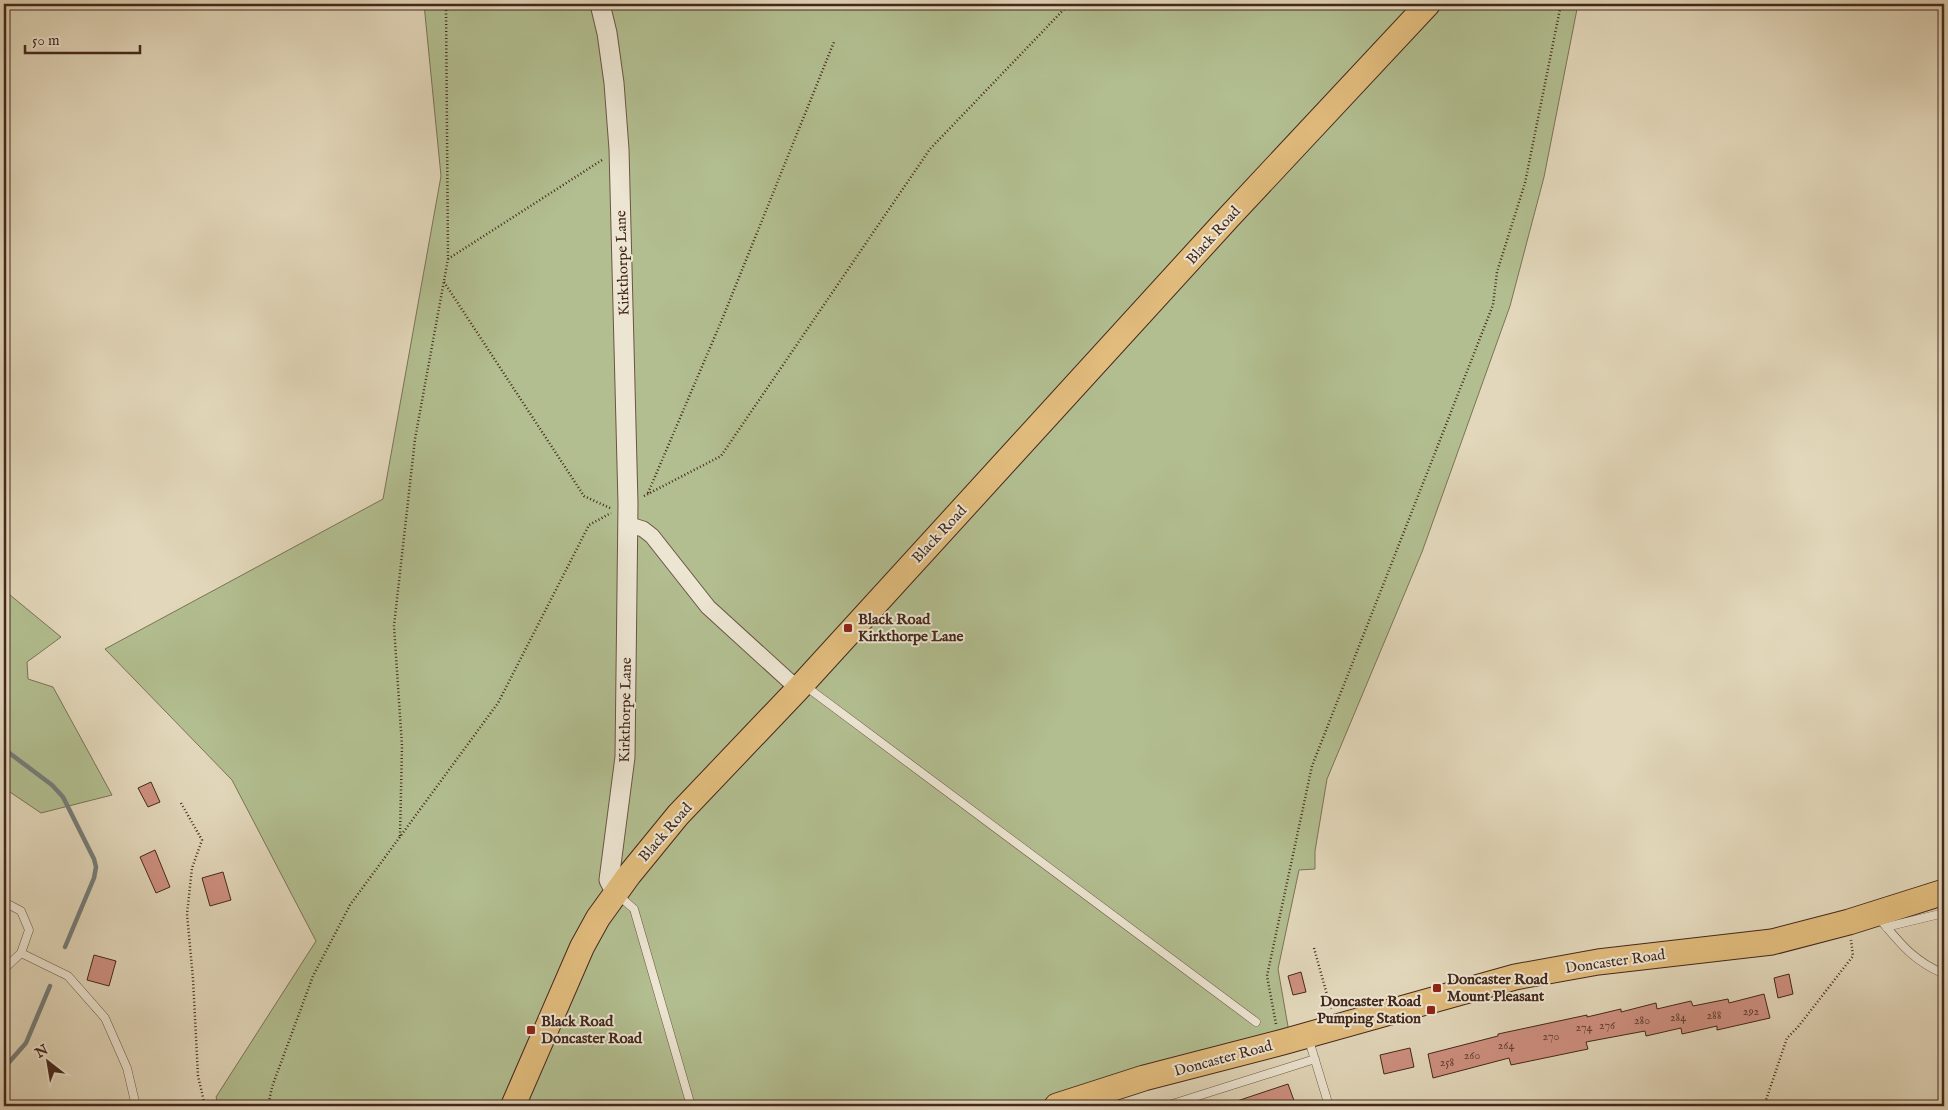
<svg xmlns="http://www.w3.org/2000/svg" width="1948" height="1110" viewBox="0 0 1948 1110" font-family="'IM FELL English',serif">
  <rect width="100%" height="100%" fill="#e2d7ba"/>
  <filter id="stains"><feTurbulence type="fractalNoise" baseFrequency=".004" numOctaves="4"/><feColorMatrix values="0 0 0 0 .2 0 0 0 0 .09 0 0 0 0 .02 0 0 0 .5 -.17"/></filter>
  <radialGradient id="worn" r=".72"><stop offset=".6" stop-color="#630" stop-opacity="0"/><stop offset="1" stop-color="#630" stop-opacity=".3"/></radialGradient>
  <path fill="#b2be90" stroke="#7b7356" d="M424,4H1578L1544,177L1510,306L1422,552L1327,779L1315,851V869L1299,870L1278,969L1290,1038L1058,1106H219L216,1097L316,941L232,780L105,649L383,499L441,176Z
    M4,590L61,637L27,662L28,679L53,687L112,795L41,813L4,788Z"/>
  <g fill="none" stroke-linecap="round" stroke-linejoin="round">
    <path stroke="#757e7a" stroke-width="4.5" d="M4,749L52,785L63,797L94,859L96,867L94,878L65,947
      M4,1068L26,1043L50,986"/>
  </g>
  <path fill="#ce9080" stroke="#44281c" d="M151,782L160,802L148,807L138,788Z
    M155,850L170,887L156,893L140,857Z
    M223,872L231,900L210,906L202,878Z
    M94,955L116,961L109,986L87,980Z
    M1301,972L1306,992L1293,995L1288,976Z
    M1789,974L1793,994L1778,998L1774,978Z
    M1764,994L1770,1018L1717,1030V1026L1682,1034L1681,1028L1646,1036L1645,1031L1586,1042L1588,1049L1511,1065L1509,1058L1433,1078L1428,1054L1498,1036V1034L1587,1015V1017L1621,1009V1012L1656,1003L1657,1009L1691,1001L1693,1006L1728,999L1729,1003Z
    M1410,1048L1414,1067L1384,1074L1380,1055Z
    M1288,1084L1296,1106H1228V1104Z"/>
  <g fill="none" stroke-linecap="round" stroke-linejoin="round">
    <defs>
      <path id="service" d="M804,685L1256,1022
        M617,894L634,909L691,1106
        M4,902L21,911L29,930L21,953L4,969
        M1878,917C1900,943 1912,960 1944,974
        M1886,927L1944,913
        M21,953L68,976L105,1018L127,1068L136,1106
        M1308,1037L1329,1106
        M1166,1106L1315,1059"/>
      <path id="minor" d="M627,524L643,529L652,536L708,607L798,689"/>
      <path id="tertiary" d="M600,4L607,33L614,83L619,149L628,504L625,757L609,880L616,893"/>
      <path id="primary" d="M513,1106L582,947L598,918L629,875L678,815L798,689L1228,218L1428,4"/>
      <path id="trunk" d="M1057,1106L1144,1078L1283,1042L1515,977L1598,962L1772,942L1849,922L1944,892"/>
    </defs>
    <use href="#service" stroke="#6c5444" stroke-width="9"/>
    <use href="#minor" stroke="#6c5444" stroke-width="17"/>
    <use href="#tertiary" stroke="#6c5444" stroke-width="21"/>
    <use href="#primary" stroke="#44281c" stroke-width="26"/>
    <use href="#trunk" stroke="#44281c" stroke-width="27"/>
    <path stroke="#44281c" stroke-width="2.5" stroke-dasharray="1 2.5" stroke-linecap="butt" d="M448,259L602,160
      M444,282L584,496L612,509
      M648,493L721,322L834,42
      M644,496L721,456L930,149L1069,4
      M181,803L202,840L192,868L187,914L193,979L198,1076L205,1106
      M400,836L402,746L394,626L415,439L448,259L446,4
      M1314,948L1331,1009
      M1276,1024L1267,976L1312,766L1493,305L1497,272L1525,183L1561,4
      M268,1106L272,1087L313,976L350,905L498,703L589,525L611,513
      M1025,1106L1038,1102
      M1764,1106L1787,1038L1798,1027L1853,956L1851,940"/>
    <use href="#service" stroke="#ece5d2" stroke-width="8"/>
    <use href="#minor" stroke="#ece5d2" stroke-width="15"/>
    <use href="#tertiary" stroke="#ece5d2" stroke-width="19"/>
    <use href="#primary" stroke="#e1bc7d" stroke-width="24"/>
    <use href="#trunk" stroke="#e1bc7d" stroke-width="25"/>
  </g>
  <g fill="#8f2418" stroke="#ece5d2" stroke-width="2">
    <rect x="843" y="623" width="10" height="10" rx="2.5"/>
    <rect x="1432" y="983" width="10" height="10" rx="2.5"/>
    <rect x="1426" y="1005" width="10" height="10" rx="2.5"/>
    <rect x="526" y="1025" width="10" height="10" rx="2.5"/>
  </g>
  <g text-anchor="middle" stroke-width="4" stroke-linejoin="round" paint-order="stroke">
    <g font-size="12" fill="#664235">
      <text x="1751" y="1015">292</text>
      <text x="1714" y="1019">288</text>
      <text x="1678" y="1021">284</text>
      <text x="1642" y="1024">280</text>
      <text x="1607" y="1029">276</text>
      <text x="1584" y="1031">274</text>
      <text x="1551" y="1040">270</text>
      <text x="1506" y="1049">264</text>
      <text x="1472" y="1059">260</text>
      <text x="1447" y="1066">258</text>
    </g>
    <g font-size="15" fill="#44281c" stroke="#ece5d2">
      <text transform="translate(1213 235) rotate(-48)" y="5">Black Road</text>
      <text transform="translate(622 263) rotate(-92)" y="5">Kirkthorpe Lane</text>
      <text transform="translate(939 534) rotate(-47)" y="5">Black Road</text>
      <text transform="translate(625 710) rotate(-89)" y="5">Kirkthorpe Lane</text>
      <text transform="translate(665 832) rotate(-49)" y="5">Black Road</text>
      <text transform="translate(1615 961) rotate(-8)" y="5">Doncaster Road</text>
      <text transform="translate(1223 1058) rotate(-15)" y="5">Doncaster Road</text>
    </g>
    <g font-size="15" font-weight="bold" fill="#44281c" stroke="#ece5d2" text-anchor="start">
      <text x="858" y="624">Black Road<tspan x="858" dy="17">Kirkthorpe Lane</tspan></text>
      <text x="1447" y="984">Doncaster Road<tspan x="1447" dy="17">Mount Pleasant</tspan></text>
      <text x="1421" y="1006" text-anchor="end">Doncaster Road<tspan x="1421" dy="17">Pumping Station</tspan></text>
      <text x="541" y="1026">Black Road<tspan x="541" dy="17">Doncaster Road</tspan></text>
    </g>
  </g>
  <rect width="1948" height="1110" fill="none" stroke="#e2d7ba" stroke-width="20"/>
  <rect x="5" y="5" width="1938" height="1100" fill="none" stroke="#44281c" stroke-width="2.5"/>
  <rect x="10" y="10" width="1928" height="1090" fill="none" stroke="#44281c"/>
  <g transform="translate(48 1062) rotate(329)" stroke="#ece5d2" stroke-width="4" paint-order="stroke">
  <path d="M0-4L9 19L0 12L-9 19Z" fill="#44281c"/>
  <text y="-8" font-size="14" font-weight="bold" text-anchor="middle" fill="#44281c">N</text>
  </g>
  <path d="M25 45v8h115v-8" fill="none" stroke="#44281c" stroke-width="2.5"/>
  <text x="32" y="45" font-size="15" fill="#44281c" stroke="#ece5d2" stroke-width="4" paint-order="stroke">50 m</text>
  <rect width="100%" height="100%" filter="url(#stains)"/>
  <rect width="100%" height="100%" fill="url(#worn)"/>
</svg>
